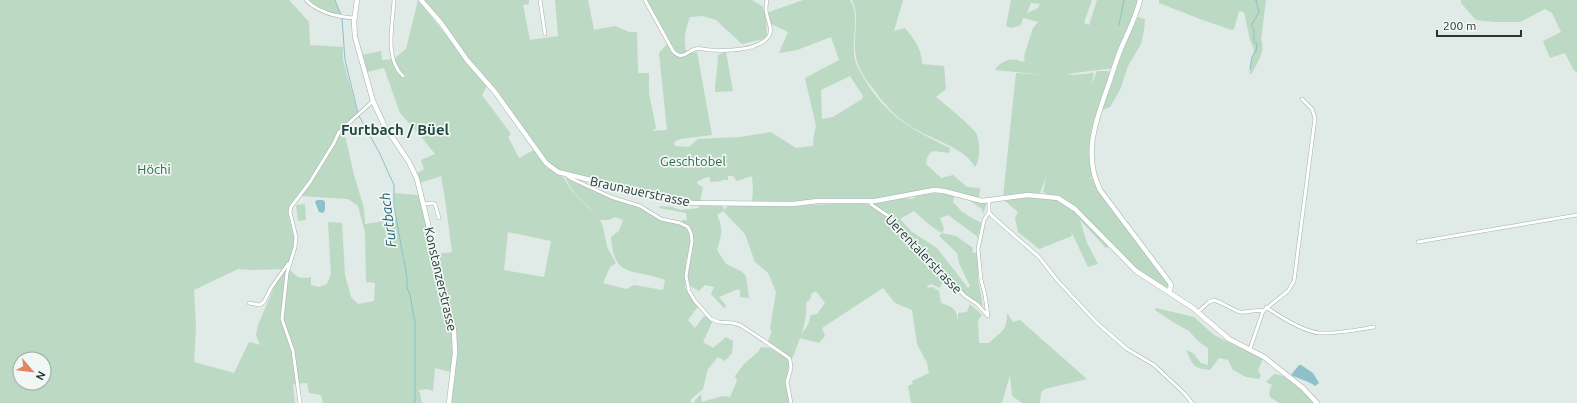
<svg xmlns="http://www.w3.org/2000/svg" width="1577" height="403" viewBox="0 0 1577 403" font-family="Ubuntu,sans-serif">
  <rect width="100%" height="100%" fill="#e0eae6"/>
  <path fill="#bbd9c3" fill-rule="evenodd" d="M0,0H289L309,22L310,45L343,47V60L358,114L344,127V131L354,175L364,208L365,224L396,219L394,193L417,195L419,196L451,326L453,352L450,372L435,368L433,391L427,389L419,390L422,403H323L321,395L309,393L307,383L293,384L295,403H0ZM300,196L348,199L358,206L365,233L366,282L375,283L374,301L358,304L351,297L345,275L342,223L328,222L331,274L327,284L319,287L311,285V277C297,280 295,275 286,265L297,249L288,213ZM238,269L253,270L282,269L258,325L256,335L260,345L249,342L234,373L194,362L196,328L194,290ZM20,359H44V383H20Z
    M309,0H335L341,15C329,13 317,8 309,0Z
    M418,0L487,86L482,95L511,134L508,137L519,158L534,150L547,168L563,177L571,190L595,214C586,202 571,194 566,178L638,206L661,220L680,224L683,220H687L686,213L660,208L659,206L672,207L681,210L699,208L698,204L720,205L723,207L724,210L729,205L775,206L865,203L883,211L873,205V203L903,198L912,199L917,196L934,193L948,194L954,197L953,202L962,212L981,223L978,237L948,215L940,218L944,229L942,233L956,236L973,248L972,252L978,254V279L983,306L965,296L948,275L910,238L895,220L886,213L946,276L940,288L931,284L927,286L928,288L932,287L939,291L941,303C956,308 957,310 958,325V313L967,312L970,304L982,315L978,320L979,343H989C1001,331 1007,332 1007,313L1013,322L1020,320L1087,379L1045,389L1041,392L1040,403H1022L1012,396L1010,375L1002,403H911L908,386L913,384L912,381L929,373L927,363L917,344L912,310L895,303L883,288L822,328L825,336L819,343L800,338L803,331C808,328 809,321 811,315L817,314L825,303L816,291L811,294V298L806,303C808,319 800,339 794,354C792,359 789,363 788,369C787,381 789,391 791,403H693L701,394L702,402L722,396L730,397L737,381L735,376L744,364L758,352L761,347L770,348L785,357L767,343L772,332L770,329L776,292L768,273L755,262L745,234L723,211L717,215C724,229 721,236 717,250L726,264L741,271L746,276L749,298L740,297V291L738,289L719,297L726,306L724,308L711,294L714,287L705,285L699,291L689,285L687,269L689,248L687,260L686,259L685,288L700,307L696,309L688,320L695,328L704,316L713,320L703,342L713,348L726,337L733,341L732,353L725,361L718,357L708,369L703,389L691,399V403H451L457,355H458L456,354V332L453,318L436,254L452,252L445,199L441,176L420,183L417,173L424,169L421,160L435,154L418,133L400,113L384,68L367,72L361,55L381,51L382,60L394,59L406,49ZM914,211C923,219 931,227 942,233L939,236L957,253L959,263L970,286L968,288L937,248L912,232L900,219ZM615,217L623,220L619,231L611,237C614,280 634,268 665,280L663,290L634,285L626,289L603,283L610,267L616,263L607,247L603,227L600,220H609ZM508,232L551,241L544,277L504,270Z
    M421,0H529V4L523,5L530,40L558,36L555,0H588L594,30L615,26L629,32H637L638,73H649V93L656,128L652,131L667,130L659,53L667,44L670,49L678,55L646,0H752L762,6L766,13L803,0H850C860,16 852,37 854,55C855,64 860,72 865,80C887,117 913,130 950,148L949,153C937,152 928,146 926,164L941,178L953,175L967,187L980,188L979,199L941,189L938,187L937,189L880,199L752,203L753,190L752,176L737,181L733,176H728V180H722V181L710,182V177L704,178L697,182V184L703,187L700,202L686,201L560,171L547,161L478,71ZM703,16L716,20L742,44L767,38L766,16L769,23L788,32L779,53L797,50L831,37L839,60L805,78L816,126L814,134L813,146L796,148L771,132L740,137L698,139L689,147L675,146L674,142L680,139L712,135L697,52L687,54C683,41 685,29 690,17ZM850,76L863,96L862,99L833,117L822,119L821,90Z
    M852,0H903L894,31L905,28C914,39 922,49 922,64L944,66L946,89L936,97C943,103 973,127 976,133C980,141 981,159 975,167C963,147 936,141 917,130C900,121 886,107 875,91C867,82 858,69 856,57C852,38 861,18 852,0Z
    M1011,0H1092L1084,23L1089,25L1097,0H1139L1136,12L1113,68L1067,74L1073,75L1094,73L1091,86L1097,71H1109L1110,76L1094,121L1090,162L1092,177L1088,179L1093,178L1168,281V287C1153,288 1123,257 1114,245V243L1106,248L1080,220L1087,243L1098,264L1088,267L1071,231L1072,236L1039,249L1018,232L1015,218L1018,212L1005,201C1021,195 1037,196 1054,197L1043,192L1047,175L1040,193L1020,196L1010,195L1003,197L1016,73L1045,75L995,70C1000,61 1013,56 1022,62L1025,60L1024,56L1033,28L1038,22L1023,18L1021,25L1011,28L1006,26ZM1031,3L1040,4L1038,8L1027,13Z
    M1159,0H1266L1261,40C1266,50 1257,64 1252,73L1249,74L1254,49L1250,40L1244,12L1239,11L1234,29L1232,30L1200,19L1159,3Z
    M1461,0H1577V73L1573,69L1565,53L1550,58L1543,41L1561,32L1552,13L1545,9L1520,22H1494L1476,20L1461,3Z
    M1138,17L1145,19L1144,30L1141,44L1128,66L1120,90L1110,107L1102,110L1121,55Z
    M726,52L733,91L715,92C715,79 718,68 718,55Z
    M969,200L987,203L983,214L982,209Z
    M305,204L306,220L298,221L296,205Z
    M1156,308L1194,317L1214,335L1263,359L1258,370L1261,376L1259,379L1246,377L1233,370L1228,360L1219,358L1210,370C1193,368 1193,365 1186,350L1193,353L1201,363L1208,365V348L1199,342L1189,331L1173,322L1155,310Z
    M1274,374L1285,376L1312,398L1315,403H1279L1270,397L1269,392L1272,385L1266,382Z"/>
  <path fill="#8dc0ca" d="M317,200H323L325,202V210L323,213L319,212L315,202Z
    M1299,365H1301L1313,373L1319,383L1315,386C1311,382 1297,378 1291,375Z"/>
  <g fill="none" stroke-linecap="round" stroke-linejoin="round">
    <path stroke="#8dc0ca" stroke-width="1" d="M335,0L341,15
      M342,18L345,60L358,113
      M1119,25L1124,0
      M1250,69L1252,57L1256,51L1257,44L1254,42V29L1251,26L1259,12L1256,0H1255
      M359,116L379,152L394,185V205L403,257
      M404,259L407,278V288L410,295L415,323V403"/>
    <defs>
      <path id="street" d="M306,0C319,13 336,17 355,18
        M394,0C393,23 384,59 403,76
        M540,0L545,34
        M645,0L673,51C682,61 686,52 695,49C699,47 705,50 710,50C726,51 759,51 769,36C773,29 768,22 767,15C765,10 766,5 767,0
        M566,174L570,178L611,197L640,206L661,219L680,223L688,227L691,233L692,241L686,276L689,291L695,301L711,319L719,322L733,323L740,325L760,338L789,358L790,360L791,368L787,382L791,403
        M989,200V212L992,216L1039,257L1057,280L1097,323L1127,349L1154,365L1185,394L1192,403
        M870,201L872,205L890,217L909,238L965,296L977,304L988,316
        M424,204L433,203L435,204L439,218
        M1418,242L1577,215
        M249,303L260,305L264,302L271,288L288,264
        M1266,307C1279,316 1303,331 1319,333C1337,334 1356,330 1374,327
        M1198,312L1209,302L1214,300C1223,303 1231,309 1240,312C1248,313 1255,309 1263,311L1288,291L1294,281L1315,118L1312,109L1302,99
        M988,316L985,295L981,280L978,249L984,220L989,212
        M1250,349L1263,311
        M300,403L293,351L282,319L287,273L295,247L296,237L290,212L291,207L310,182L334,143L339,132L373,101"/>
      <path id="secondary" d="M357,0L354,22L355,37L373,101L384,125L409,162L417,179L454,330L455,353L449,403
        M421,0L441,23L467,60L495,92L546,163L558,172L664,198L693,203L793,204L818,201H875L934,190L944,191L982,201L1028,195L1058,198L1075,209L1136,271L1193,308L1229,339L1264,357L1303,388L1317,403
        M1140,0C1136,16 1129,31 1122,46C1116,60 1112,75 1107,89C1095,123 1083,155 1100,190L1170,283L1171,286L1169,292"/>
    </defs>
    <use href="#street" stroke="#a4b1ad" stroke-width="4"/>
    <use href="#secondary" stroke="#a1b4ad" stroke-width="5.5"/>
    <use href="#street" stroke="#fff" stroke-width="3"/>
    <use href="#secondary" stroke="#fff" stroke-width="4.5"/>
  </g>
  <g text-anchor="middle" stroke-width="3.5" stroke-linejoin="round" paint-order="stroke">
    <g font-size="13" fill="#316b48" stroke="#f0f7f4">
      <text x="693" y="166">Geschtobel</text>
      <text x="154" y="174">Höchi</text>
    </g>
    <g font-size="13" fill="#233833" stroke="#f0f7f4">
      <text transform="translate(640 191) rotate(12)" y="5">Braunauerstrasse</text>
      <text transform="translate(924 254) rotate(46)" y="5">Uerentalerstrasse</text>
      <text transform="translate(441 279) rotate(77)" y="5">Konstanzerstrasse</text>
    </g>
    <g font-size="14" font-style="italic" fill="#23616e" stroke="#f0f7f4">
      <text transform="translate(388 220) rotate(-97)" y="5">Furtbach</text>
    </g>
    <g font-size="15" font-weight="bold" fill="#21483f" stroke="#f0f7f4">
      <text x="395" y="135">Furtbach / Büel</text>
    </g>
  </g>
  <g transform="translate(32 371) rotate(118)"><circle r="19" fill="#f0f7f4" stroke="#9eaba7"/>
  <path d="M0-3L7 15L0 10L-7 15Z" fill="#e48464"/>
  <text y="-6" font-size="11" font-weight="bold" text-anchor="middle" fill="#233833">N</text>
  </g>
  <path d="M1437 30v6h84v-6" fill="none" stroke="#233833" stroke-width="2"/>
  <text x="1443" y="30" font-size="12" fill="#233833" stroke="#f0f7f4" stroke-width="3" paint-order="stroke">200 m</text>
</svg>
